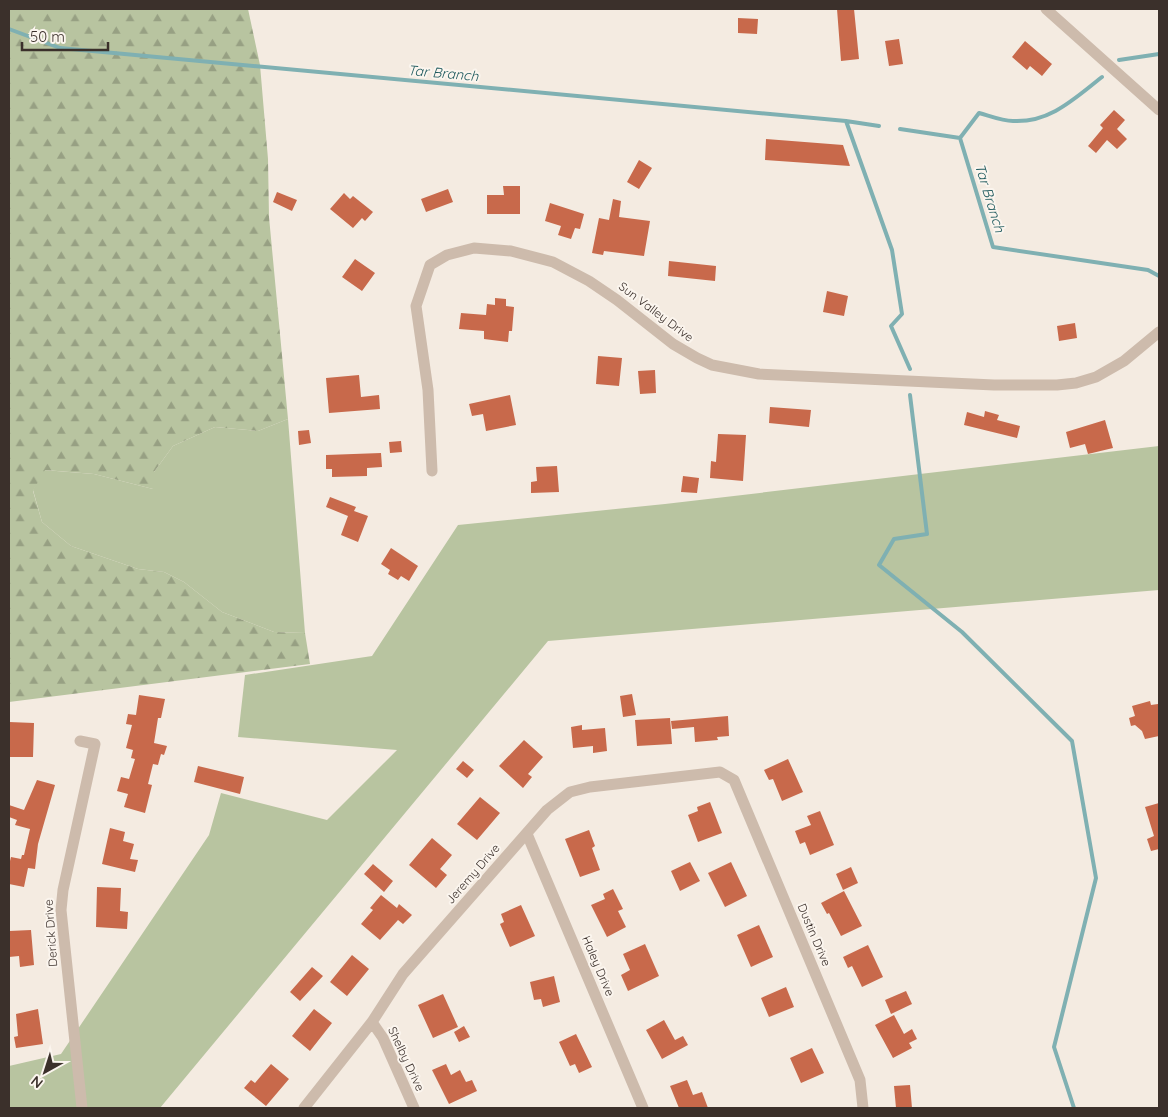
<svg xmlns="http://www.w3.org/2000/svg" width="1168" height="1117" viewBox="0 0 1168 1117" font-family="Quicksand,sans-serif">
  <defs>
    <pattern id="forest-firs" width="22" height="20" patternUnits="userSpaceOnUse" patternTransform="scale(1.25)"><rect width="22" height="20" fill="#b8c4a0"/><path d="M5 1l3.5 6h-7zM16 11l3.5 6h-7z" fill="#97a083"/></pattern>
  </defs>
  <rect width="100%" height="100%" fill="#f4ebe1"/>
  <path fill="#b8c4a0" d="M288,419L305,633L274,632L222,612L184,582L164,572L138,569L71,546L42,522L33,490L44,470L94,474L153,489L154,472L173,446L215,427L258,431Z
    M1159,446V590L548,641L160,1108H9V1066L61,1054L209,835L221,793L327,820L397,750L238,737L245,675L372,656L458,525L665,504Z"/>
  <path fill="url(#forest-firs)" d="M9,9H248L260,65L268,159L269,217L288,419L258,431L215,427L173,446L154,472L160,485L153,489L94,474L45,470L33,491L42,522L71,546L138,569L164,572L184,582L222,612L274,632L305,633L310,664L9,702Z"/>
  <g fill="none" stroke-linecap="round" stroke-linejoin="round">
    <path stroke="#7fb0b2" stroke-width="4" d="M9,29L60,48L846,121L879,126
      M1119,60L1159,54
      M846,121L892,250L902,314L891,326L910,369
      M900,129L960,138L993,247L1148,270L1159,276
      M960,138L979,113C990,116 1002,121 1013,121C1050,123 1075,98 1102,77
      M910,395L927,534L894,539L879,565L962,632L1072,741L1096,878L1054,1047L1074,1108"/>
  </g>
  <path fill="#c8694b" d="M837,9H854L859,59L841,61Z
    M738,18L758,19L757,34L738,33Z
    M899,39L903,64L889,66L885,41Z
    M1025,41L1052,64L1042,76L1030,66L1027,70L1012,57Z
    M1114,110L1125,120L1117,129L1127,139L1117,149L1107,140L1096,153L1088,146L1103,128L1100,125Z
    M766,139L843,145L850,166L765,160Z
    M639,160L652,168L639,189L627,182Z
    M503,186H520V214H487V195H504Z
    M448,189L453,202L426,212L421,199Z
    M277,192L297,200L292,211L273,202Z
    M344,193L350,199L353,196L373,212L365,221L362,218L353,228L330,209Z
    M613,199L621,201L619,217L650,221L644,256L604,251L603,255L592,253L599,218L609,220Z
    M550,203L584,214L580,229L575,228L571,239L558,235L561,226L545,221Z
    M355,259L375,273L362,291L342,277Z
    M669,261L716,266L715,281L668,276Z
    M827,291L848,296L844,316L823,312Z
    M495,298L506,299V306L514,307L512,331H509L508,342L484,339V331L459,329L461,313L486,315L487,304L495,305Z
    M1075,323L1077,338L1059,341L1057,326Z
    M598,356L622,358L619,386L596,384Z
    M655,370L656,393L640,394L638,371Z
    M359,375L361,397L379,395L380,409L329,413L326,378Z
    M510,395L516,425L486,431L483,414L472,416L469,404Z
    M770,407L811,410L809,427L769,423Z
    M985,411L999,415L997,420L1020,426L1017,438L964,425L967,412L984,417Z
    M1105,420L1113,448L1088,454L1085,444L1070,448L1066,432Z
    M309,430L311,443L299,445L298,431Z
    M718,434L746,435L743,481L710,478L711,461L716,462Z
    M401,441L402,452L390,453L389,442Z
    M381,453L382,467L367,468V476L332,477V469H326V455Z
    M557,466L559,492L531,493V482L537,481L536,467Z
    M683,476L699,478L697,493L681,492Z
    M330,497L356,507L354,511L368,516L358,542L341,535L348,516L326,507Z
    M391,548L418,566L409,581L401,576L398,580L388,574L390,570L381,564Z
    M632,694L636,715L623,717L620,696Z
    M139,695L165,699L161,718H158L154,743L167,746L164,755L161,754L158,765L153,764L148,784L152,785L145,813L124,807L128,794L117,791L121,777L129,779L135,759L131,758L133,750L126,748L132,725L126,724L128,714L136,715Z
    M1150,701L1151,705L1158,704L1159,709V736L1145,739L1142,731L1135,725L1131,726L1129,718L1135,716L1132,706Z
    M728,716L729,736L717,737L718,740L695,742L694,727L672,729L671,721Z
    M670,718L672,744L637,746L635,720Z
    M9,722L34,723L33,757H9Z
    M582,725V730L605,728L607,751L593,753V746L573,748L571,727Z
    M524,740L543,757L528,774L532,777L523,788L499,766Z
    M788,759L803,792L782,801L773,779L769,780L764,770Z
    M463,761L474,770L467,778L456,769Z
    M198,766L244,777L240,794L194,782Z
    M37,780L55,785L38,844L35,869L28,868L24,887L9,884V865L11,857L21,859L22,855H24L30,829L15,825L17,820L9,817V805L24,810Z
    M480,797L500,813L477,840L457,824Z
    M710,802L722,833L698,842L688,815L698,811L697,807Z
    M1159,803V849L1151,851L1147,839L1154,836L1145,807Z
    M820,811L834,845L810,855L805,842L800,844L795,831L811,825L807,816Z
    M110,828L125,832L123,841L134,844L130,859L138,860L135,872L102,864Z
    M589,830L595,846L592,848L600,870L580,877L565,839Z
    M432,838L452,855L440,869L447,875L436,888L409,865Z
    M690,862L700,881L680,891L671,871Z
    M731,862L747,896L725,907L708,873Z
    M373,864L393,881L384,892L364,874Z
    M851,867L858,883L843,890L836,874Z
    M97,887L121,888L120,911L128,912L127,929L96,927Z
    M613,889L623,909L618,911L626,927L607,937L591,905L605,899L603,894Z
    M844,891L862,926L841,936L829,913L827,914L821,903Z
    M381,895L397,908L399,904L412,915L403,924L398,920L380,940L361,924L373,910L370,908Z
    M521,905L535,936L510,947L500,924L504,922L501,914Z
    M759,925L773,957L751,967L737,935Z
    M31,930L34,965L20,967L19,956L9,957V931Z
    M645,944L659,976L628,991L621,975L630,970L623,954Z
    M868,945L883,977L862,987L852,966L848,968L843,957Z
    M352,955L369,969L347,996L330,982Z
    M312,967L323,976L300,1001L290,992Z
    M554,976L560,1002L543,1007L541,999L534,1000L530,982Z
    M786,987L794,1007L769,1017L761,998Z
    M906,991L912,1004L891,1014L885,1000Z
    M443,994L458,1027L433,1038L418,1005Z
    M38,1009L43,1044L16,1048L14,1037L18,1036L16,1014Z
    M314,1009L332,1023L310,1051L292,1036Z
    M894,1015L904,1034L912,1029L917,1039L909,1043L912,1048L893,1058L875,1025Z
    M664,1020L675,1040L683,1036L688,1045L662,1059L646,1030Z
    M464,1026L470,1037L459,1042L454,1032Z
    M576,1034L592,1067L579,1073L575,1064L570,1066L559,1042Z
    M812,1048L824,1073L801,1083L790,1058Z
    M271,1064L289,1079L266,1106L244,1088L251,1080L255,1083Z
    M446,1064L451,1075L460,1070L466,1082L472,1080L477,1091L449,1104L432,1070Z
    M687,1080L693,1095L702,1092L708,1108H679L670,1086Z
    M910,1085L912,1108H896L894,1086Z"/>
  <g fill="none" stroke-linecap="round" stroke-linejoin="round">
    <path stroke="#cdbbac" stroke-width="11" d="M1046,9L1159,110
      M432,471L428,390L416,306L430,265L447,255L474,248L511,251L553,262L589,281L617,300L673,344L697,358L712,365L759,374L994,385H1057L1076,383L1096,377L1124,361L1159,332
      M80,741L95,744L63,890L61,910L82,1108
      M527,834L643,1108
      M372,1022L383,1038L414,1108
      M304,1108L372,1022L403,974L547,810L570,792L590,787L720,772L734,780L860,1080L863,1108"/>
  </g>
  <g text-anchor="middle" stroke-width="4" stroke-linejoin="round" paint-order="stroke">
    <g font-size="12" fill="#3b302b" stroke="#fbf5ee">
      <text transform="translate(656 312) rotate(37)" y="4">Sun Valley Drive</text>
      <text transform="translate(473 874) rotate(-49)" y="4">Jeremy Drive</text>
      <text transform="translate(51 933) rotate(-94)" y="4">Derick Drive</text>
      <text transform="translate(814 935) rotate(67)" y="4">Dustin Drive</text>
      <text transform="translate(598 966) rotate(67)" y="4">Haley Drive</text>
      <text transform="translate(406 1059) rotate(65)" y="4">Shelby Drive</text>
    </g>
    <g font-size="14" font-style="italic" fill="#1f5a5e" stroke="#fbf5ee">
      <text transform="translate(443 73) rotate(5)" y="5">Tar Branch</text>
      <text transform="translate(990 198) rotate(73)" y="5">Tar Branch</text>
    </g>
  </g>
  <rect width="1168" height="1117" fill="none" stroke="#3b302b" stroke-width="20"/>
  <g transform="translate(45 1072) rotate(219)" stroke="#fbf5ee" stroke-width="4" paint-order="stroke">
  <path d="M0-4L9 19L0 12L-9 19Z" fill="#3b302b"/>
  <text y="-8" font-size="14" font-weight="bold" text-anchor="middle" fill="#3b302b">N</text>
  </g>
  <path d="M22 42v8h86v-8" fill="none" stroke="#3b302b" stroke-width="2.5"/>
  <text x="30" y="42" font-size="15" fill="#3b302b" stroke="#fbf5ee" stroke-width="4" paint-order="stroke">50 m</text>
</svg>
